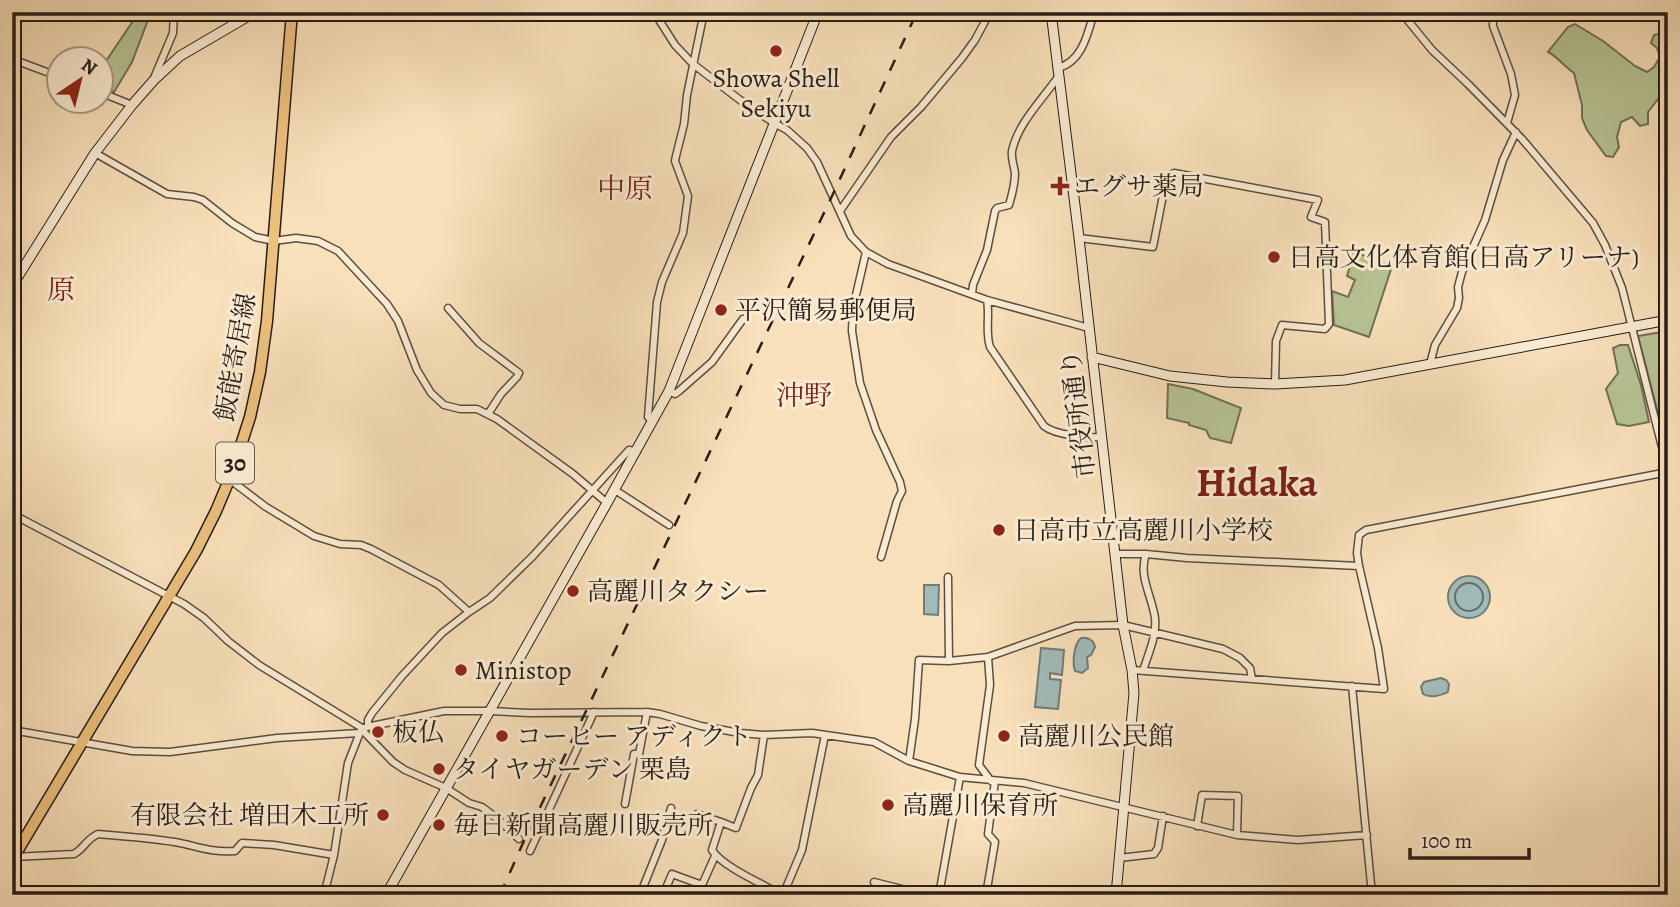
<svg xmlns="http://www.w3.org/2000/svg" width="1680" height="907" viewBox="0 0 1680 907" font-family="Alegreya,'Noto Serif JP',serif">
  <rect width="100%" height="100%" fill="#f8e0ba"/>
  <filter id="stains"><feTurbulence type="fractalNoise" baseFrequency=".00286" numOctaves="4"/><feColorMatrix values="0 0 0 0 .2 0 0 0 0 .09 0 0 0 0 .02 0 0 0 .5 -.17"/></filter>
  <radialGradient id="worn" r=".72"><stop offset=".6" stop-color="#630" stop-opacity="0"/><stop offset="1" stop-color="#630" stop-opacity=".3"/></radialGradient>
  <path fill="#b7c394" stroke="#707056" stroke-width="2" d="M139,12H151L132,62L114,92L102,88V67Z
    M1575,24L1603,41L1635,66L1647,72L1654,67L1660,57L1657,48L1651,43L1654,35L1658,34L1668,45V77L1665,90L1648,112V124L1640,126L1632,117L1621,122L1617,137L1619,147L1613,157L1606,156L1587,130L1582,118V105L1574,73C1564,66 1558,57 1548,52L1568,27Z
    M1354,252L1392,266L1369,337L1334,325L1332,291L1348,297L1355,280L1347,276Z
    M1668,331V452L1638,336Z
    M1620,345H1628L1641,385L1649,422L1629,426L1617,424L1606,389L1618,373L1613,348Z
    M1168,384L1193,389L1241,408L1231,443L1210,438L1206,430L1189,425V423L1167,418Z"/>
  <path fill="#a1bbb9" stroke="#717c78" stroke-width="2" d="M1448 597a21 21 0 1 1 42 0a21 21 0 1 1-42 0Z
    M924,585H939L938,615L924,614Z
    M1081,638C1088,637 1094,640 1095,647L1091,655L1087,657L1088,668L1082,673L1075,671C1072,662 1074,644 1081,638Z
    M1041,648L1064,650L1062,675L1050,673V679L1061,680L1058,709L1035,707Z
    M1441,678L1446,680L1449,684L1448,692C1441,696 1430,698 1423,694L1421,687L1424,682Z
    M1668,679V711C1656,702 1656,689 1668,679Z"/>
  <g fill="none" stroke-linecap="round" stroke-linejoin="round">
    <path stroke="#646c68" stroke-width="2" d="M1455 597a14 14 0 1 1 28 0a14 14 0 1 1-28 0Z"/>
    <defs>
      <path id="street" d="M230,12L245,18
        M654,12L675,45L693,64L740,100L774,123L787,130L807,148L817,162L851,236L866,252L888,264L987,300L1089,328
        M1401,12L1432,50L1468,84L1522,139L1593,223L1605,245L1622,288L1668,471
        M1493,12V26L1511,74L1515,95L1507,123
        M12,59L60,77
        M1057,68C1082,63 1088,33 1094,12
        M154,78L173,33L174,12
        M102,93L132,105
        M95,153L167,194L194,197L203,200L232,223L255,237L274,241L296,238L318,241L338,251L387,304L398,321L417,370L431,393L444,405L460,409H477L497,419L573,474L607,503
        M840,211L891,137L921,107L962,58L975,40L990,12
        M1079,238L1153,247L1166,180L1170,175L1174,173L1318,200L1311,217L1325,222L1329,324L1325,329L1282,325L1276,341L1275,384
        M866,252L853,308L852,331L860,383L876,430L900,482L902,491L897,501L881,557
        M972,294L973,285L987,250L995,211L997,208L1009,205C1012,195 1015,183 1015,173C1014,166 1011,158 1012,151C1018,123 1042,100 1058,77
        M987,300C990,316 985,331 990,347L1044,426C1055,435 1087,438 1101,437
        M448,308L479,343L519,373L517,377L501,394L488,414
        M1430,364L1435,345L1457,308L1459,298L1458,287L1462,272L1485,220L1503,160L1516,132
        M669,391L675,394L679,391L712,362L743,319
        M652,422L648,417L657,302L662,282L683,233L688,196L675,161L676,156L684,124L687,95L704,12
        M229,479L266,507L314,536L340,544L361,545L371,549L439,585L469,612
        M615,490L669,525
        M12,514L184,604L204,618L228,641L259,665L362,728L365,733L393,762L405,770L446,788L469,803L482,807L499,820L519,839
        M1115,554H1146L1187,558L1359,566
        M948,577L949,661
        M988,657L990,685L979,765L991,781
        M1132,670L1384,689L1378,648L1359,566L1357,553L1359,535L1366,530L1668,472
        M1143,671C1148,654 1157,636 1155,618C1152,596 1138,576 1146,554
        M1352,686L1372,895
        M368,726V720L372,713L402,676L442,633L469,612L490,598L533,556L629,450L637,451
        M362,728L444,711H490L529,713L647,712L660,714L701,726L740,733L764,735L812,733L874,742L909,761L960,777L1024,783L1237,835L1298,840L1367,835
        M12,730L132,751L170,752L277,738L359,733
        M764,735L758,775L751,788L736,828L721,822L712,850C721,866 765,885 782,895
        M909,761L915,719L919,660L949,661L988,657L1075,626L1123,625L1223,649L1240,658L1250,668L1252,679
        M625,804L634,754H639L647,712
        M697,814L721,822
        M1197,826L1202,795L1238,796L1237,835
        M530,851L594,712
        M14,857L74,854C85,848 85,840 98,834C123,836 150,838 175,842C197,846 211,853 235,851L242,843L274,845L334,855
        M1119,858L1154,854L1158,848L1163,816
        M874,882L926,895
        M324,895L334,855L348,763L361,730
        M640,895L662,840L671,808
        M663,895L672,874L702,885L715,856
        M783,895L802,850L825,735
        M939,895L960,777
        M986,895L995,842L988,834L995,781"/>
      <path id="secondary" d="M1051,12L1079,238L1123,625L1132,670L1134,693L1116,895
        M12,286L95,153L132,105L154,80L180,56L245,18L251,12
        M1092,357L1170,376L1227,382L1275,384L1345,380L1668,320
        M386,895L607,503L669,391L818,12"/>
      <path id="primary" d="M12,860L196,551L216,511L232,473L250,417L260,372L267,321L292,12"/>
    </defs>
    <use href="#street" stroke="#5c4e40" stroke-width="9"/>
    <use href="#secondary" stroke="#281d17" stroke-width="11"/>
    <use href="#primary" stroke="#281d17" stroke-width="13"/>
    <use href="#street" stroke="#faebd2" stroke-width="6"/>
    <use href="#secondary" stroke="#faebd2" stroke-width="9"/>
    <use href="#primary" stroke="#ecc07d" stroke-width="10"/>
    <path stroke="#281d17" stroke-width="2.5" stroke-dasharray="12 12" stroke-linecap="butt" d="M500,895L523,843L833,194L917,12"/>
  </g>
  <g fill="#8f2418" stroke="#faebd2" stroke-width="2.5">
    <circle cx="776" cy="51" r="7"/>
    <path d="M1056.5 175.5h7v7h7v7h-7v7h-7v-7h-7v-7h7z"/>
    <circle cx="1274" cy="257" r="7"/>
    <circle cx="721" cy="310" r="7"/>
    <circle cx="999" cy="530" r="7"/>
    <circle cx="573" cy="591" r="7"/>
    <circle cx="461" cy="670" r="7"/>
    <circle cx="378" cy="732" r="7"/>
    <circle cx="502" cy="736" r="7"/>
    <circle cx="1004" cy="736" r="7"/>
    <circle cx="439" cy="769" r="7"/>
    <circle cx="888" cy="805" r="7"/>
    <circle cx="383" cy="815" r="7"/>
    <circle cx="439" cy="825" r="7"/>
  </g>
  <g text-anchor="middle" stroke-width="6" stroke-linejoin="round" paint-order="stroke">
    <rect fill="#faebd2" stroke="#675b4f" stroke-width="2" x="216" y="442.5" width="38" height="41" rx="5"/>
    <g font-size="24" font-weight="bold" fill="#281d17">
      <text x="235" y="471">30</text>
    </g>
    <g font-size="26" fill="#281d17" stroke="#faebd2" text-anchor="start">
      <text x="776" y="87" text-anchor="middle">Showa Shell<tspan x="776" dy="30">Sekiyu</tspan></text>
      <text x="1074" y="195">エグサ薬局</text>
      <text x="1288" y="266">日高文化体育館(日高アリーナ)</text>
      <text x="735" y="319">平沢簡易郵便局</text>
      <text x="1013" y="539">日高市立高麗川小学校</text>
      <text x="587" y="600">高麗川タクシー</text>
      <text x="475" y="679">Ministop</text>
      <text x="392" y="741">板仏</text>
      <text x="516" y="745">コーヒー アディクト</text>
      <text x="1018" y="745">高麗川公民館</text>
      <text x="453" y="778">タイヤガーデン 栗島</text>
      <text x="902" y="814">高麗川保育所</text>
      <text x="369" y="824" text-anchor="end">有限会社 増田木工所</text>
      <text x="453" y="834">毎日新聞高麗川販売所</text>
    </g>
    <g font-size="26" fill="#281d17" stroke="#faebd2">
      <text transform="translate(235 357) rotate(-80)" y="9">飯能寄居線</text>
      <text transform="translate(1078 414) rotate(-97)" y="9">市役所通り</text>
    </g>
    <g font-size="28" fill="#7a1f14" stroke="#faebd2">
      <text x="625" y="198">中原</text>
      <text x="61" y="299">原</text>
      <text x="804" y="405">沖野</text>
    </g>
    <g font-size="40" font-weight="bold" fill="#7a1f14" stroke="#faebd2">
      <text x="1257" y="496">Hidaka</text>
    </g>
  </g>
  <rect width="1680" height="907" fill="none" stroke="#f8e0ba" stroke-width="42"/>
  <rect x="14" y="14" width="1652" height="879" fill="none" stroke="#281d17" stroke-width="3.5"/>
  <rect x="21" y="21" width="1638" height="865" fill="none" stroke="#281d17" stroke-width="2"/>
  <g transform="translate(80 80) rotate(35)"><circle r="33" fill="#faebd2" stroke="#a69987" stroke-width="2"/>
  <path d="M0-5L12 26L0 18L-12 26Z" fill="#8f2418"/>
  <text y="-10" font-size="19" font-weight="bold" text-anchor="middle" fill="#281d17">N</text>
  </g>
  <path d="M1410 848v10h119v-10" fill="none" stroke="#281d17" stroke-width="3.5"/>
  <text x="1421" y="848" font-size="21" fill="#281d17" stroke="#faebd2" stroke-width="5" paint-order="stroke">100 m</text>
  <rect width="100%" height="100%" filter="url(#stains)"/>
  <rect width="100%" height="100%" fill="url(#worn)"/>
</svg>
